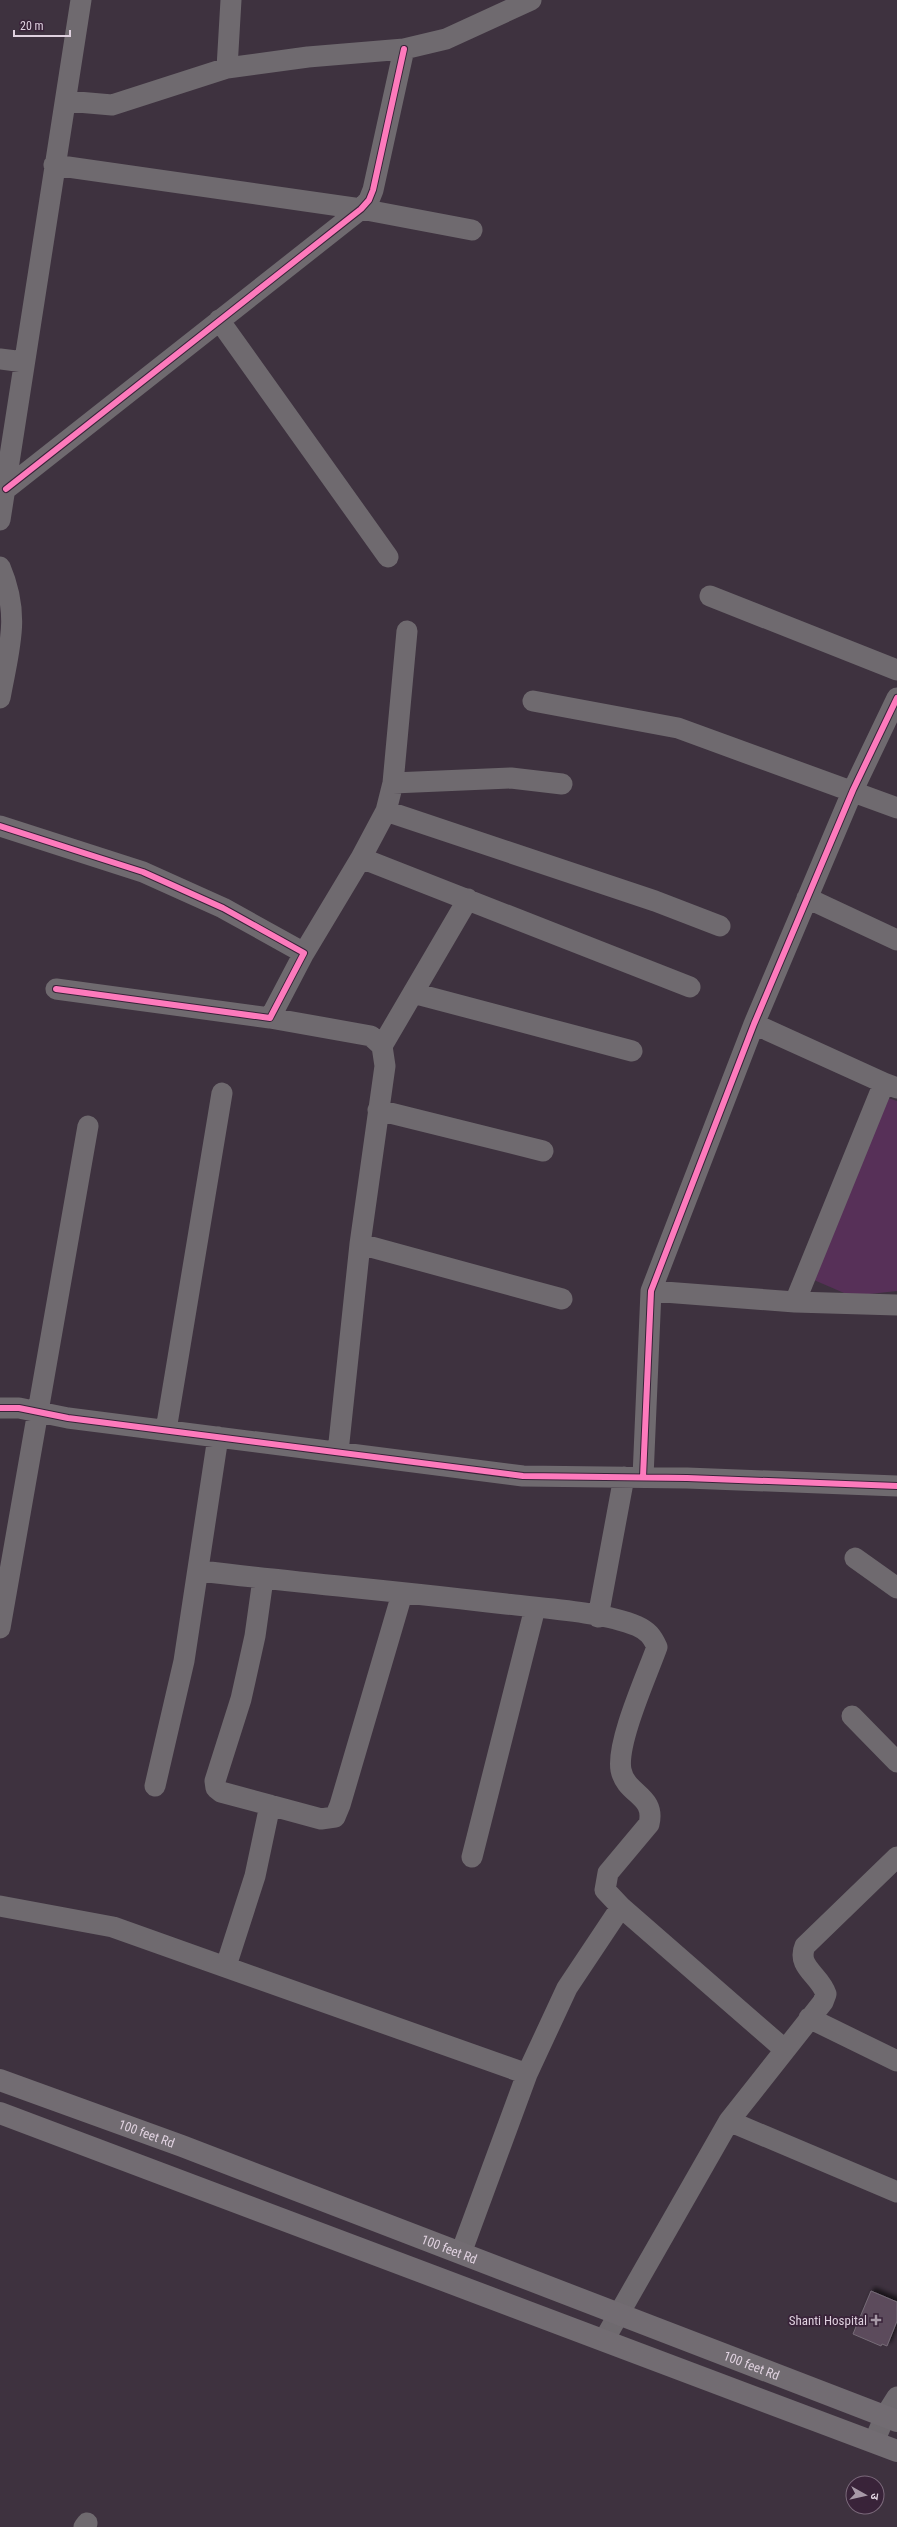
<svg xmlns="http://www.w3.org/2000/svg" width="897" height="2527" viewBox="0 0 897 2527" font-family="'Roboto Condensed','Noto Sans Devanagari',sans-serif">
  <defs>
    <filter id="shadow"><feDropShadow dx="3.5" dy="-3.5" stdDeviation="2" flood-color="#0009"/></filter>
  </defs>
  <rect width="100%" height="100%" fill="#3e323f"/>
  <path fill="#573058" d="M885,1097L897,1101V1291L851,1296L807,1277Z"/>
  <path fill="#5b4b5c" stroke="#766b77" filter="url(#shadow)" d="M871,2291L897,2302V2321L887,2346L882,2344L881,2346L853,2334Z"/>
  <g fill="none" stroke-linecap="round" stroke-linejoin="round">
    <path stroke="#6f6a6f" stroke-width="21" d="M227,68L231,0
      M66,101L112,105L227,68L308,57L404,49L446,39L531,0
      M54,165L361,209L472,230
      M219,320L388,557
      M0,359L24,362
      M6,489L361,209L369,200L373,190L404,49
      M0,520L81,0
      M0,567C21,616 9,648 0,698
      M710,596L897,670
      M533,701L678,728L897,808
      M393,783L511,778L562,784
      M386,811L655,901L720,926
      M0,826L143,872L223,908L304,953L270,1018L56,989
      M361,858L690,987
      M807,898L897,940
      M304,953L361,858L386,811L393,783L407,631
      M413,993L632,1051
      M270,1018L371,1036L382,1046L385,1066L360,1244L338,1452
      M754,1024L884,1083
      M382,1046L468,899
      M897,1088L884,1083L795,1302L897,1305
      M378,1110L543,1151
      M360,1244L562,1299
      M651,1291L795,1302
      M0,1408H19L68,1418L523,1476L687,1478L897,1486
      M166,1430L222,1093
      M643,1477L651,1291L754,1024L853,790L897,698
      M855,1558L897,1588
      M200,1571C302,1583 404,1592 506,1604C542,1608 605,1612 637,1626C648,1631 652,1636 657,1647C647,1675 616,1743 621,1770C626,1795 656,1795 649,1824L608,1873L605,1890L621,1907
      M263,1579L255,1636L241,1699L215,1781L216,1788L221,1792L321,1819L335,1817L340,1805L402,1594
      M598,1617L624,1477
      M0,1628L88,1126
      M852,1716L897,1762
      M155,1786L184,1661L218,1437
      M472,1857L535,1608
      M0,1906L113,1927L527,2074
      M226,1966L255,1876L270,1805
      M809,2018L897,2061
      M729,2121L897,2192
      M461,2253L527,2074L567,1988L621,1907L784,2049
      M604,2340L729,2121L823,2002L826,1994C820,1975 796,1967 805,1946L897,1857
      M874,2442L885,2416L897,2397
      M84,2527L87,2523"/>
    <g stroke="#726c72" stroke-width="22">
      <path id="s1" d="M0,2080L182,2146L897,2421"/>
      <path d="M0,2113L897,2451"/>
    </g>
    <defs>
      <path id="cycleway" d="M6,489L361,209L369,200L373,190L404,49
        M0,826L143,872L223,908L304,953L270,1018L56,989
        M0,1408H19L68,1418L523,1476L687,1478L897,1486
        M643,1477L651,1291L754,1024L853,790L897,698"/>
    </defs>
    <use href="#cycleway" stroke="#392339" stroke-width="8"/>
    <use href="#cycleway" stroke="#fd7abc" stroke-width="6"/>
  </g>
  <path fill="#a799a7" stroke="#392339" stroke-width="1.5" d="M874 2314h4v4h4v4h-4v4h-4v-4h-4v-4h4z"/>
  <g text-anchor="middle" stroke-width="3.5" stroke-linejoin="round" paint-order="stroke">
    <g font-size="13" fill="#dfd1df" stroke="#392339">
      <text dy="5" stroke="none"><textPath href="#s1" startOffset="156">100 feet Rd</textPath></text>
      <text dy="5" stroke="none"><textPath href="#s1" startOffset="480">100 feet Rd</textPath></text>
      <text dy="5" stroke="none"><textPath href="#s1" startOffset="804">100 feet Rd</textPath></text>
    </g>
    <g font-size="13" fill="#dfd1df" stroke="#392339" text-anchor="end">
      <text x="867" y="2325">Shanti Hospital</text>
    </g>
  </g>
  <g transform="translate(865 2495) rotate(98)"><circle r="19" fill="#392339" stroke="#7b697b"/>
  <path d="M0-3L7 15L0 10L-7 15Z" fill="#a799a7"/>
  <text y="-6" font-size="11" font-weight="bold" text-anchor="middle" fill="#dfd1df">उ</text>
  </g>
  <path d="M14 30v6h56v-6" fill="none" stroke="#dfd1df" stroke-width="2"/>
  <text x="20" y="30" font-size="12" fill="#dfd1df" stroke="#392339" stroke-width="3" paint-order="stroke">20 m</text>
</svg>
